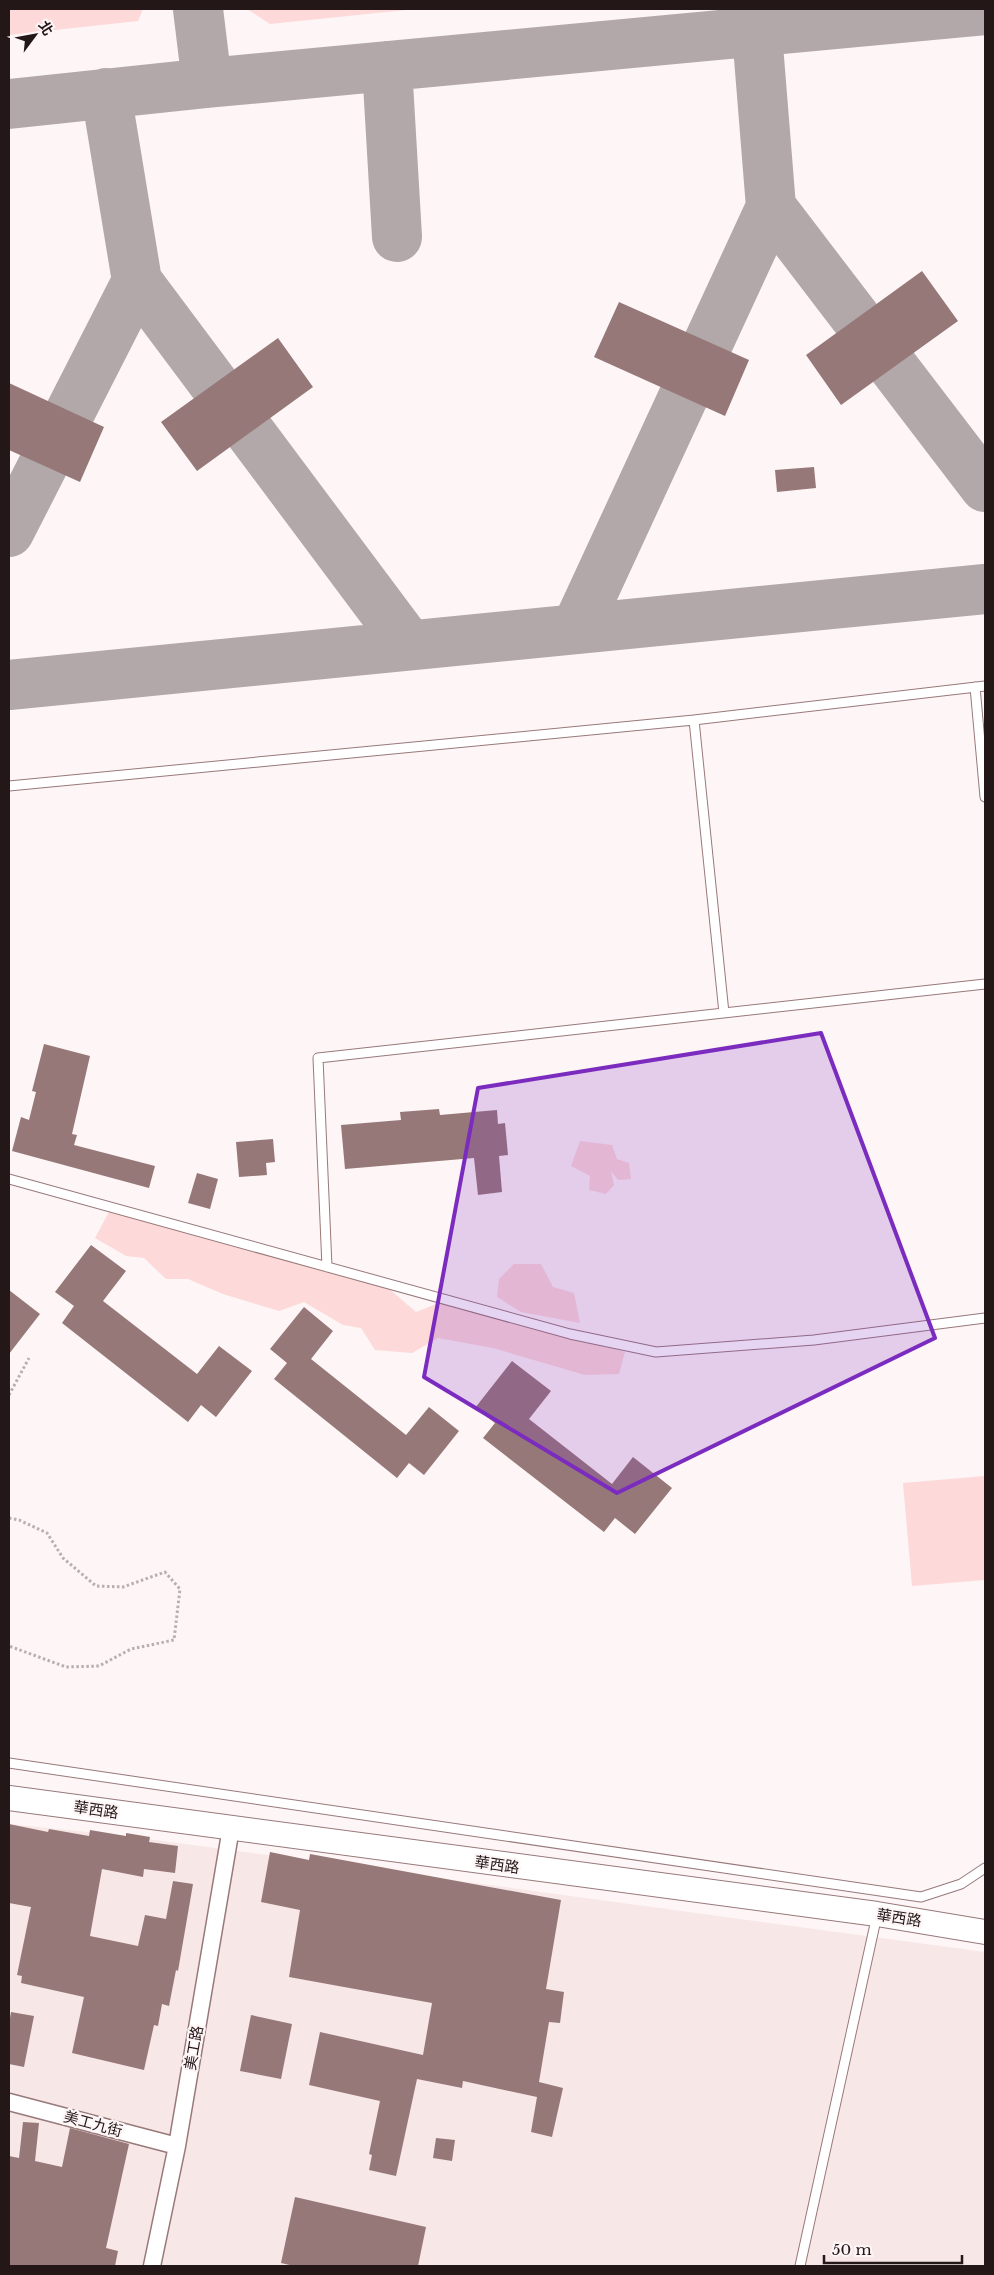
<svg xmlns="http://www.w3.org/2000/svg" width="994" height="2275" viewBox="0 0 994 2275" font-family="'Libre Baskerville','Noto Sans TC',serif">
  <rect width="100%" height="100%" fill="#fdf5f6"/>
  <path fill="#f8e7e7" d="M9,1824L126,1836L985,1952V2266H9Z"/>
  <path fill="#fdd9da" d="M9,9H143L138,21L9,35Z
    M247,9H416L270,24Z
    M580,1141L612,1145L617,1159L629,1163L631,1179L618,1180L611,1171L614,1185L606,1194L589,1190L590,1176L571,1166Z
    M110,1210L210,1237L318,1269L380,1281L416,1312L444,1301L490,1312L625,1352L619,1374L585,1375L493,1348L438,1338L412,1353L375,1350L361,1328L343,1325L304,1302L279,1311L223,1294L188,1279H166L144,1258L126,1256L95,1238Z
    M514,1264H541L553,1287L574,1293L580,1323L521,1312L497,1297L499,1279Z
    M985,1476V1580L912,1586L903,1483Z"/>
  <g fill="none" stroke-linecap="round" stroke-linejoin="round">
    <path stroke="#b2a8a9" stroke-width="50" d="M198,9L207,83
      M757,33L771,207
      M387,66L397,237
      M106,93L137,281
      M9,104L207,83L985,10
      M9,532L137,281L409,645
      M576,629L771,207L985,487
      M9,685L985,589"/>
  </g>
  <path fill="#977878" d="M922,271L958,321L841,405L806,355Z
    M619,302L749,360L725,416L594,357Z
    M278,338L313,387L197,471L161,422Z
    M9,383L104,427L80,482L9,450Z
    M814,467L816,488L777,492L775,470Z
    M44,1044L90,1056L72,1134L77,1135L74,1145L155,1166L149,1188L12,1151L21,1117L29,1120L36,1092L32,1091Z
    M439,1109L440,1115L497,1110L498,1124L505,1123L508,1155L499,1156L502,1192L478,1195L474,1158L345,1169L341,1125L401,1120L400,1112Z
    M273,1139L275,1162L266,1163L267,1175L239,1177L236,1142Z
    M197,1173L218,1179L210,1209L188,1203Z
    M91,1245L126,1271L103,1301L197,1374L219,1346L252,1371L216,1417L201,1405L188,1422L62,1323L74,1306L55,1292Z
    M9,1290L40,1314L9,1354Z
    M304,1307L333,1331L311,1359L406,1435L429,1407L459,1431L424,1475L409,1463L397,1478L274,1379L287,1363L270,1349Z
    M512,1361L551,1391L529,1419L612,1484L633,1457L672,1488L635,1534L615,1518L604,1532L483,1438L495,1423L475,1408Z
    M9,1824L48,1832L49,1829L89,1836L90,1830L126,1836V1833L150,1837L149,1842L178,1846L175,1873L144,1869L143,1877L102,1869L90,1936L138,1946L145,1915L166,1919L173,1881L193,1884L178,1971L176,1970L169,2006L162,2004L158,2026L154,2025L144,2070L72,2053L84,1997L21,1983L22,1976L17,1975L31,1907L9,1903Z
    M270,1852L309,1860L310,1854L561,1900L546,1989L564,1992L560,2023L549,2022L539,2082L563,2088L552,2137L531,2132L537,2097L463,2081L462,2088L417,2079L396,2176L369,2170L372,2155L369,2154L380,2101L309,2085L320,2032L423,2055L432,2003L289,1977L300,1910L261,1902Z
    M11,2012L34,2016L24,2067L9,2064V2024Z
    M251,2015L292,2024L281,2079L240,2071Z
    M23,2122L39,2123L35,2161L62,2167L70,2128L129,2144L106,2248L118,2251L115,2266H9V2156L19,2158Z
    M436,2138L455,2140L452,2161L433,2158Z
    M295,2197L426,2227L418,2266H294L281,2263Z"/>
  <g fill="none" stroke-linecap="round" stroke-linejoin="round">
    <defs>
      <path id="lane" d="M975,687L985,797
        M694,720L724,1013
        M9,786L694,720L985,686
        M9,1179L570,1334L656,1352L814,1340L985,1318
        M327,1267L318,1058L985,984
        M9,1763L921,1897L961,1884L985,1868
        M800,2266L877,1915"/>
      <path id="street" d="M9,2102L177,2146
        M152,2266L177,2146L231,1828"/>
      <path id="secondary" d="M9,1798L877,1914L985,1932"/>
    </defs>
    <use href="#lane" stroke="#98797a" stroke-width="11"/>
    <use href="#street" stroke="#98797a" stroke-width="19"/>
    <use href="#secondary" stroke="#98797a" stroke-width="26"/>
    <path stroke="#b9afb0" stroke-width="3" stroke-dasharray="2.5 2.5" stroke-linecap="butt" d="M9,1395L29,1358
      M9,1518L19,1520L47,1533L63,1558L96,1586L123,1587L165,1572L180,1589L174,1640L131,1649L99,1666L66,1667L9,1646"/>
    <use href="#lane" stroke="#fff" stroke-width="9"/>
    <use href="#street" stroke="#fff" stroke-width="16"/>
    <use href="#secondary" stroke="#fff" stroke-width="24"/>
  </g>
  <path fill="#7b2cbf" fill-opacity="0.2" stroke="#7b2cbf" stroke-width="4" stroke-linejoin="round" d="M821,1033L935,1338L617,1493L424,1377L478,1088Z"/>
  <g text-anchor="middle" stroke-width="4.5" stroke-linejoin="round" paint-order="stroke">
    <g font-size="15" fill="#231718" stroke="#fdf5f6">
      <text transform="translate(96 1810) rotate(8)" y="5">華西路</text>
      <text transform="translate(497 1865) rotate(8)" y="5">華西路</text>
      <text transform="translate(899 1918) rotate(9)" y="5">華西路</text>
      <text transform="translate(194 2048) rotate(-80)" y="5">美工路</text>
      <text transform="translate(93 2124) rotate(15)" y="5">美工九街</text>
    </g>
  </g>
  <rect width="994" height="2275" fill="none" stroke="#231718" stroke-width="20"/>
  <g transform="translate(35 35) rotate(58)" stroke="#fdf5f6" stroke-width="4" paint-order="stroke">
  <path d="M0-4L9 19L0 12L-9 19Z" fill="#231718"/>
  <text y="-8" font-size="14" font-weight="bold" text-anchor="middle" fill="#231718">北</text>
  </g>
  <path d="M824 2255v8h138v-8" fill="none" stroke="#231718" stroke-width="2.5"/>
  <text x="832" y="2255" font-size="15" fill="#231718" stroke="#fdf5f6" stroke-width="4" paint-order="stroke">50 m</text>
</svg>
